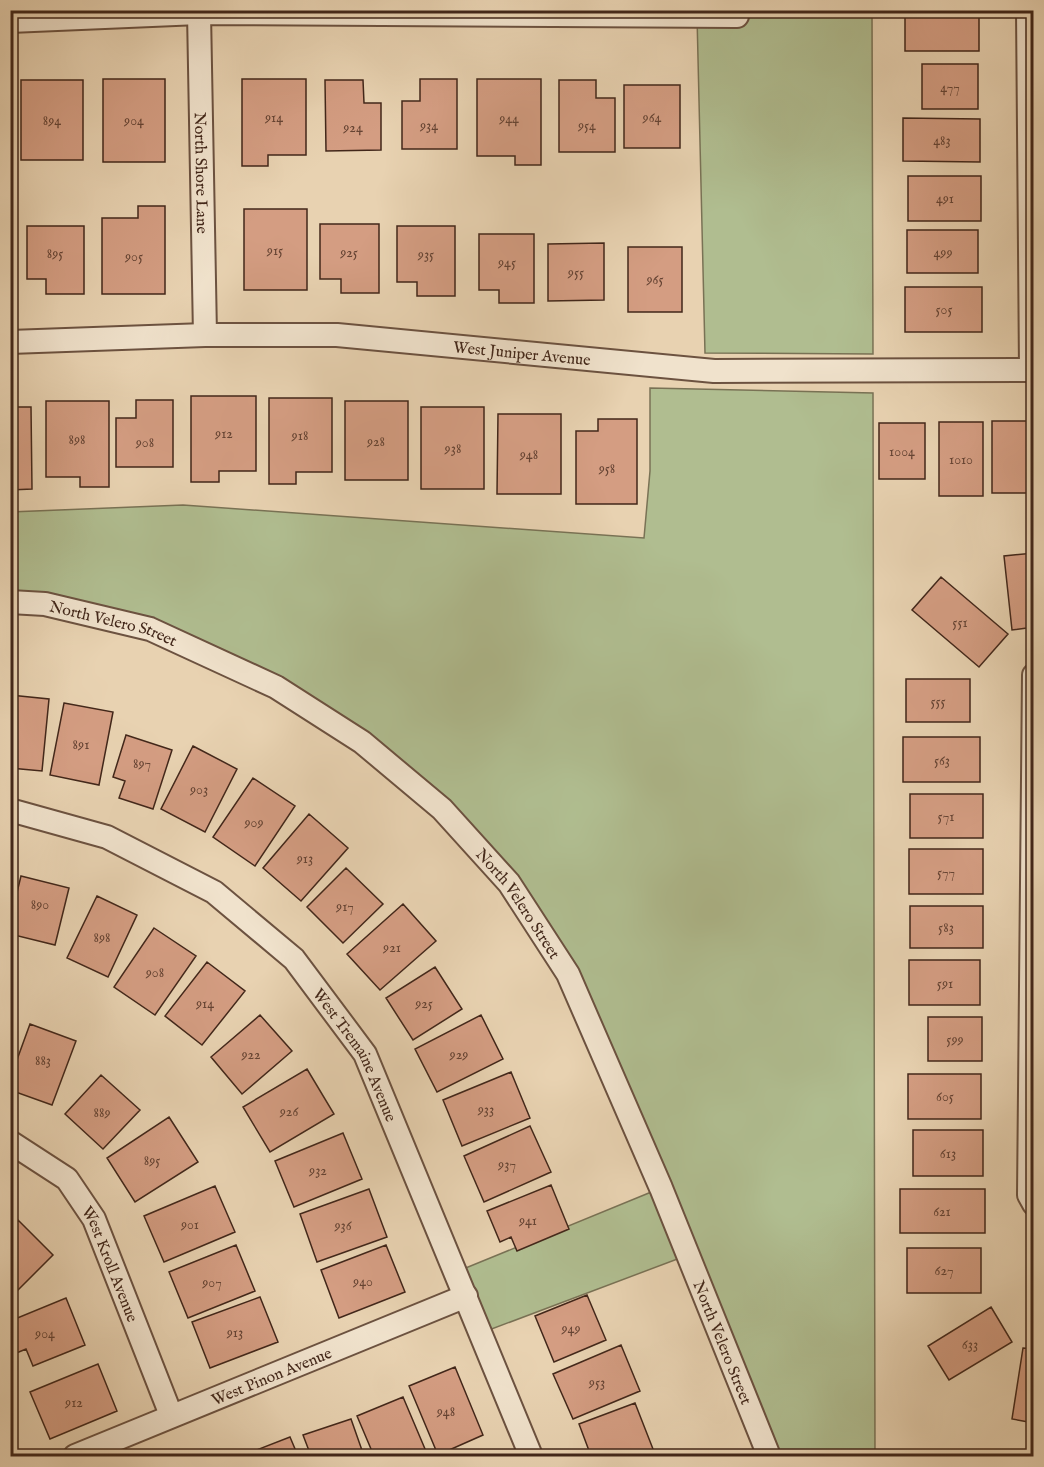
<svg xmlns="http://www.w3.org/2000/svg" width="1044" height="1467" viewBox="0 0 1044 1467" font-family="'IM FELL English',serif">
  <rect width="100%" height="100%" fill="#e8d2b1"/>
  <filter id="stains"><feTurbulence type="fractalNoise" baseFrequency=".00333" numOctaves="4"/><feColorMatrix values="0 0 0 0 .2 0 0 0 0 .09 0 0 0 0 .02 0 0 0 .5 -.17"/></filter>
  <radialGradient id="worn" r=".72"><stop offset=".6" stop-color="#630" stop-opacity="0"/><stop offset="1" stop-color="#630" stop-opacity=".3"/></radialGradient>
  <path fill="#b0bd90" stroke="#797255" stroke-width="1.5" d="M737,10L872,11L873,354L705,353L697,16Z
    M650,388L873,393L875,1456H769L688,1255L481,1333L456,1272L661,1188L568,974L509,883L362,742L157,632L11,602L10,512L183,505L644,538L650,471Z"/>
  <path fill="#d49d82" stroke="#42271a" stroke-width="1.5" d="M905,10H979V51H905Z
    M922,64H978V109H922Z
    M103,79H165V162H103Z
    M242,79H306V155H268V166H242Z
    M420,79H457V149H402V101H420Z
    M477,79H541V165H515V156H477Z
    M21,80H83V160H21Z
    M325,80H363L364,103H381V150L326,151Z
    M559,80H596V98H615V152H559Z
    M624,85H680V148H624Z
    M903,118L980,119V162L903,161Z
    M908,176H981V221H908Z
    M138,206H165V294H102V218H138Z
    M244,209H307V290H244Z
    M320,224H379V293H341V279H320Z
    M27,226H84V294H46V279H27Z
    M397,226H455V296H417V282H397Z
    M907,230H978V273H907Z
    M10,233H14V278H10Z
    M479,234H534V303H499V290H479Z
    M604,243V300L548,301V244Z
    M628,247H682V312H628Z
    M905,287H982V332H905Z
    M191,396H256V471H219V482H191Z
    M269,398H332V472H296V484H269Z
    M136,400H173V467H116V418H136Z
    M46,401H109V487H80V477H46Z
    M345,401H408V480H345Z
    M10,407H31L32,489L10,490Z
    M421,407H484V489H421Z
    M498,414H561V494H497Z
    M598,419H637V504H576V431H598Z
    M992,421H1034V493H992Z
    M939,422H983V496H939Z
    M879,423H925V479H879Z
    M1034,553V627L1012,630L1004,556Z
    M941,577L1008,634L979,667L912,610Z
    M906,679H970V722H906Z
    M10,695L49,699L42,771L10,768Z
    M64,703L113,712L99,785L50,775Z
    M126,735L172,750L153,809L119,798L125,781L113,777Z
    M903,737H980V782H903Z
    M193,746L237,769L205,832L161,809Z
    M253,778L295,806L255,866L213,837Z
    M910,794H983V838H910Z
    M309,814L348,848L301,901L263,868Z
    M909,849H983V894H909Z
    M346,868L383,904L343,943L307,907Z
    M21,876L69,888L55,945L10,934V921Z
    M97,896L137,915L108,977L67,958Z
    M403,904L436,941L380,990L347,954Z
    M910,906H983V948H910Z
    M154,928L196,956L155,1015L114,987Z
    M909,960H980V1005H909Z
    M207,962L245,991L202,1045L165,1016Z
    M435,967L462,1009L413,1040L386,998Z
    M260,1015L292,1051L242,1094L211,1057Z
    M481,1015L503,1059L437,1092L415,1049Z
    M928,1017H982V1061H928Z
    M30,1024L76,1041L52,1105L10,1090V1079Z
    M307,1069L334,1114L270,1152L243,1107Z
    M511,1072L530,1118L462,1146L443,1100Z
    M908,1074H981V1119H908Z
    M101,1075L140,1110L103,1149L65,1114Z
    M169,1117L198,1162L135,1202L107,1158Z
    M530,1126L551,1172L484,1202L464,1156Z
    M913,1130H983V1176H913Z
    M343,1133L362,1179L294,1207L275,1161Z
    M551,1185L569,1229L517,1251L511,1237L500,1242L487,1211Z
    M215,1186L235,1232L164,1262L144,1216Z
    M369,1189L387,1237L317,1262L300,1214Z
    M900,1189H985V1233H900Z
    M18,1220L53,1255L10,1298V1228Z
    M236,1245L255,1291L188,1318L169,1272Z
    M386,1245L405,1292L339,1318L321,1270Z
    M907,1248H981V1293H907Z
    M587,1295L606,1340L554,1362L535,1316Z
    M260,1297L278,1342L210,1368L192,1322Z
    M66,1298L85,1345L33,1366L26,1349L14,1354L10,1347V1321Z
    M991,1307L1012,1342L949,1380L928,1346Z
    M621,1345L640,1391L573,1419L553,1374Z
    M1023,1348L1034,1349V1423L1012,1419Z
    M98,1364L117,1411L50,1439L30,1392Z
    M455,1367L483,1435L438,1455L409,1386Z
    M403,1397L428,1456H374L357,1416Z
    M635,1403L653,1449L633,1456H591L579,1424Z
    M351,1419L364,1456H311L303,1435Z
    M290,1437L298,1456H250L249,1453Z"/>
  <g fill="none" stroke-linecap="round" stroke-linejoin="round">
    <defs>
      <g id="minor">
        <path d="M1028,10L1031,370"/>
        <path id="s1" d="M199,13L205,335"/>
        <path d="M10,21L199,13L737,16V10"/>
        <path id="s2" d="M10,342L205,335H337L714,371L1034,370"/>
        <path id="s3" d="M10,602L45,604L150,629L276,687L362,742L442,809L509,883L568,974L661,1188L769,1456"/>
        <path d="M1034,675L1029,1195L1034,1204"/>
        <path id="s4" d="M10,810L107,837L214,892L294,959L365,1054L531,1456"/>
        <path id="s5" d="M10,1142L67,1179L94,1219L171,1415"/>
        <path id="s6" d="M75,1456L466,1296"/>
      </g>
    </defs>
    <use href="#minor" stroke="#6c5240" stroke-width="26"/>
    <use href="#minor" stroke="#f0e2cc" stroke-width="22"/>
  </g>
  <g text-anchor="middle" stroke-width="4.5" stroke-linejoin="round" paint-order="stroke">
    <g font-size="14" fill="#664434">
      <text x="950" y="92">477</text>
      <text x="274" y="122">914</text>
      <text x="652" y="122">964</text>
      <text x="509" y="123">944</text>
      <text x="52" y="125">894</text>
      <text x="134" y="125">904</text>
      <text x="429" y="130">934</text>
      <text x="587" y="130">954</text>
      <text x="353" y="132">924</text>
      <text x="942" y="145">483</text>
      <text x="945" y="203">491</text>
      <text x="275" y="255">915</text>
      <text x="349" y="257">925</text>
      <text x="943" y="257">499</text>
      <text x="55" y="258">895</text>
      <text x="426" y="259">935</text>
      <text x="134" y="261">905</text>
      <text x="507" y="267">945</text>
      <text x="576" y="277">955</text>
      <text x="655" y="284">965</text>
      <text x="944" y="314">505</text>
      <text x="224" y="438">912</text>
      <text x="300" y="440">918</text>
      <text x="77" y="444">898</text>
      <text x="376" y="446">928</text>
      <text x="145" y="447">908</text>
      <text x="453" y="453">938</text>
      <text x="902" y="456">1004</text>
      <text x="529" y="459">948</text>
      <text x="961" y="464">1010</text>
      <text x="607" y="473">958</text>
      <text x="960" y="627">551</text>
      <text x="938" y="706">555</text>
      <text x="81" y="749">891</text>
      <text x="942" y="765">563</text>
      <text x="142" y="768">897</text>
      <text x="199" y="794">903</text>
      <text x="946" y="821">571</text>
      <text x="254" y="827">909</text>
      <text x="305" y="863">913</text>
      <text x="946" y="877">577</text>
      <text x="40" y="909">890</text>
      <text x="345" y="911">917</text>
      <text x="946" y="932">583</text>
      <text x="102" y="942">898</text>
      <text x="392" y="952">921</text>
      <text x="155" y="977">908</text>
      <text x="945" y="988">591</text>
      <text x="205" y="1008">914</text>
      <text x="424" y="1008">925</text>
      <text x="955" y="1044">599</text>
      <text x="251" y="1059">922</text>
      <text x="459" y="1059">929</text>
      <text x="43" y="1065">883</text>
      <text x="945" y="1101">605</text>
      <text x="486" y="1114">933</text>
      <text x="289" y="1116">926</text>
      <text x="102" y="1117">889</text>
      <text x="948" y="1158">613</text>
      <text x="152" y="1165">895</text>
      <text x="507" y="1169">937</text>
      <text x="318" y="1175">932</text>
      <text x="942" y="1216">621</text>
      <text x="528" y="1225">941</text>
      <text x="190" y="1229">901</text>
      <text x="343" y="1230">936</text>
      <text x="944" y="1275">627</text>
      <text x="363" y="1286">940</text>
      <text x="212" y="1287">907</text>
      <text x="571" y="1333">949</text>
      <text x="235" y="1337">913</text>
      <text x="45" y="1338">904</text>
      <text x="970" y="1349">633</text>
      <text x="597" y="1387">953</text>
      <text x="74" y="1407">912</text>
      <text x="446" y="1416">948</text>
    </g>
    <g font-size="16" fill="#42271a" stroke="#f0e2cc">
      <text dy="6" stroke="none"><textPath href="#s1" startOffset="160">North Shore Lane</textPath></text>
      <text dy="6" stroke="none"><textPath href="#s2" startOffset="513">West Juniper Avenue</textPath></text>
      <text dy="6" stroke="none"><textPath href="#s3" startOffset="106">North Velero Street</textPath></text>
      <text dy="6" stroke="none"><textPath href="#s3" startOffset="610">North Velero Street</textPath></text>
      <text dy="6" stroke="none"><textPath href="#s4" startOffset="440">West Tremaine Avenue</textPath></text>
      <text dy="6" stroke="none"><textPath href="#s5" startOffset="164">West Kroll Avenue</textPath></text>
      <text dy="6" stroke="none"><textPath href="#s3" startOffset="1096">North Velero Street</textPath></text>
      <text dy="6" stroke="none"><textPath href="#s6" startOffset="212">West Pinon Avenue</textPath></text>
    </g>
  </g>
  <rect width="1044" height="1467" fill="none" stroke="#e8d2b1" stroke-width="36"/>
  <rect x="12" y="12" width="1020" height="1443" fill="none" stroke="#42271a" stroke-width="3"/>
  <rect x="18" y="18" width="1008" height="1431" fill="none" stroke="#42271a" stroke-width="1.5"/>
  <rect width="100%" height="100%" filter="url(#stains)"/>
  <rect width="100%" height="100%" fill="url(#worn)"/>
</svg>
